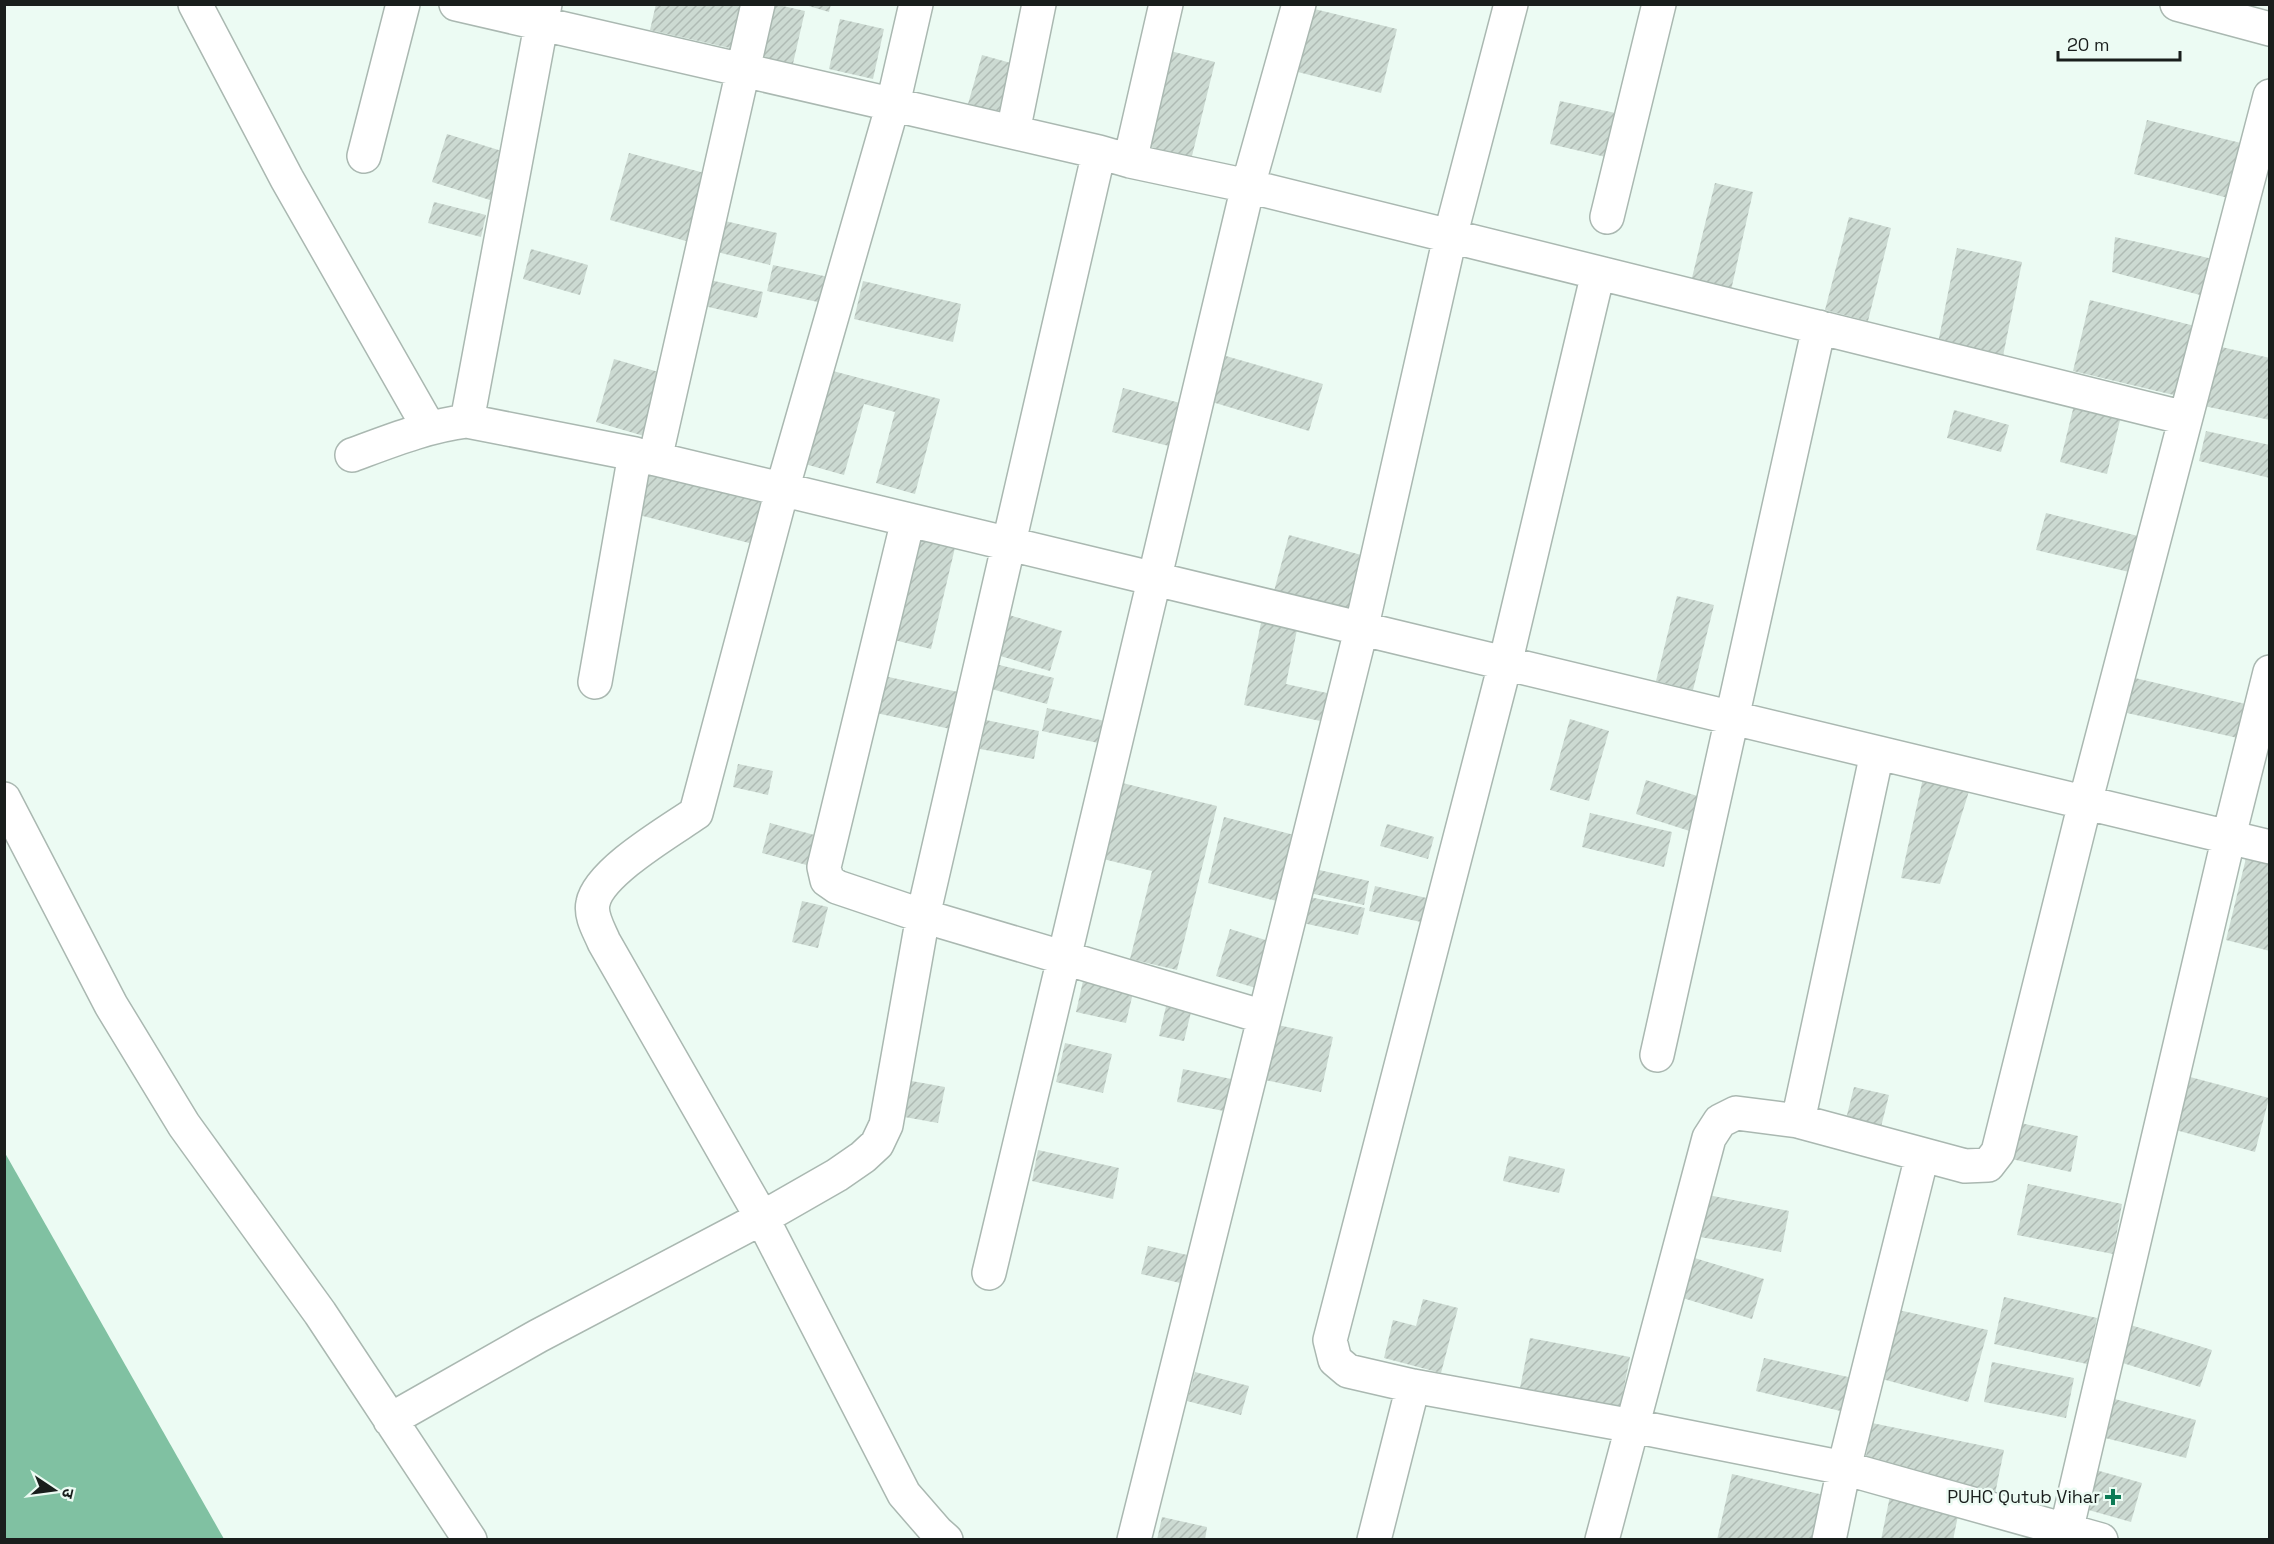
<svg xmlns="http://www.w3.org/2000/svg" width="2274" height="1544" viewBox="0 0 2274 1544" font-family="'Space Grotesk','Noto Sans Devanagari',sans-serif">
  <defs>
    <pattern id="building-hatch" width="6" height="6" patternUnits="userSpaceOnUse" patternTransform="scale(1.5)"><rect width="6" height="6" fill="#ccdad2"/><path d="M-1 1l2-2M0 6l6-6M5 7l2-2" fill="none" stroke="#afbbb4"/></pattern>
  </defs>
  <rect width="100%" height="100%" fill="#ecfbf3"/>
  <path fill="#80c1a2" d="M4,1153H5L224,1539H5Z"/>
  <path fill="url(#building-hatch)" d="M656,4H743L734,49L650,30Z
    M774,4L805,11L792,68L757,60Z
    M802,4H831L829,12Z
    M1302,6L1397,29L1381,93L1286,69Z
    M840,19L884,29L873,79L829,69Z
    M1162,49L1215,62L1191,160L1137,146Z
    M982,55L1022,66L1005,122L966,111Z
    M1560,101L1620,114L1610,158L1550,144Z
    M2147,120L2245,144L2232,199L2134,174Z
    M447,134L505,152L490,200L432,182Z
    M629,153L712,175L693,243L610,220Z
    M1715,183L1753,192L1730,295L1690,286Z
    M434,202L486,215L481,237L428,223Z
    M1849,217L1891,228L1868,321L1825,310Z
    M725,221L777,233L770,265L717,252Z
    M2115,237L2213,259L2204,296L2112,272Z
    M1957,248L2022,262L2003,356L1938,343Z
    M531,249L588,265L580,295L523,279Z
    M773,265L833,278L827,304L767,291Z
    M710,280L763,292L757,318L704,306Z
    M863,281L961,304L953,342L854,319Z
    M2090,300L2199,327L2182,397L2073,371Z
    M2217,346L2270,358V420L2204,406Z
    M1226,356L1323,384L1309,431L1212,402Z
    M614,359L662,373L644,436L596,422Z
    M829,370L940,399L915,494L876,483L895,412L864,404L844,475L805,464Z
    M1123,388L1180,403L1169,446L1112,432Z
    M2076,397L2123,408L2107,474L2060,462Z
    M1954,410L2009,425L2001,452L1947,438Z
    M2206,431L2270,445V478L2199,461Z
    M648,464L766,493L753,544L635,514Z
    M2046,513L2138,536L2129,572L2036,550Z
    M917,525L958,535L931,649L890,639Z
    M1289,535L1372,558L1356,617L1273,595Z
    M1677,596L1714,605L1693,690L1656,681Z
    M1009,615L1062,631L1050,671L997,655Z
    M1262,618L1298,625L1286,684L1336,695L1330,723L1244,705Z
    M991,663L1054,678L1047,704L984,687Z
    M884,676L963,693L955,730L876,713Z
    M2135,678L2250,705L2242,739L2127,713Z
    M1047,708L1109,722L1103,744L1042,731Z
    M1570,719L1609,731L1589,801L1550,790Z
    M986,720L1039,731L1034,759L980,749Z
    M738,764L773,771L768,795L733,787Z
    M1923,778L1970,788L1940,884L1901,878Z
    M1110,780L1217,806L1177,970L1130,959L1152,871L1091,856Z
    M1646,780L1707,799L1696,833L1636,814Z
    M1590,813L1672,832L1664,867L1582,847Z
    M1224,817L1298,836L1280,902L1208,883Z
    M770,823L822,837L814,867L762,853Z
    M1387,824L1434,837L1428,859L1380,846Z
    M2247,854L2270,859V951L2226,940Z
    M1310,868L1369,881L1364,905L1305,892Z
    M1375,886L1431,899L1426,923L1369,911Z
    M1304,896L1365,908L1358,935L1298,922Z
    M802,901L828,907L818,948L792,942Z
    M1230,929L1272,942L1259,989L1216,976Z
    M1085,972L1135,984L1126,1023L1076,1012Z
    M1168,998L1193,1004L1184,1041L1159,1036Z
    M1278,1025L1333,1037L1321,1092L1265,1080Z
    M1065,1043L1112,1054L1103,1093L1056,1082Z
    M1183,1069L1236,1080L1229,1112L1177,1102Z
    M2179,1074L2269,1098L2255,1152L2165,1127Z
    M906,1080L945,1087L938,1123L899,1116Z
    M1854,1087L1889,1095L1878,1139L1843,1131Z
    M2016,1122L2078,1136L2071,1172L2007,1158Z
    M1038,1150L1119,1168L1113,1199L1032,1181Z
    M1509,1156L1565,1169L1559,1193L1503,1181Z
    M2028,1184L2122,1204L2113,1254L2017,1235Z
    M1703,1194L1789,1211L1781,1252L1695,1236Z
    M1148,1246L1196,1257L1189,1285L1141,1274Z
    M1688,1256L1764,1279L1752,1319L1676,1296Z
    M2004,1297L2097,1318L2087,1364L1994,1344Z
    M1423,1299L1458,1308L1441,1373L1384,1358L1393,1320L1416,1326Z
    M1894,1309L1988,1330L1968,1402L1882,1379Z
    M2124,1323L2212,1350L2200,1387L2113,1360Z
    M1530,1338L1630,1357L1619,1412L1519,1393Z
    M1764,1358L1857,1379L1849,1413L1756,1391Z
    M1992,1362L2074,1378L2066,1418L1984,1402Z
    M1195,1372L1249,1386L1241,1415L1187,1401Z
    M2103,1396L2196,1420L2186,1458L2093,1435Z
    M1872,1423L2004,1450L1995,1494L1864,1467Z
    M2096,1470L2142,1483L2131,1522L2085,1509Z
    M1732,1474L1824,1495L1813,1540H1717Z
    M1891,1491L1960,1506L1953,1540H1881Z
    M1162,1517L1207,1527L1205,1540H1157Z"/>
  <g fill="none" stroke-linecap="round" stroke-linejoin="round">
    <defs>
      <path id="street" d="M195,4L287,179L429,428
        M456,4L1099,152L1130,161L1248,186L2185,418
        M916,4L893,104L782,490L696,813C670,831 599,872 593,903C590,916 599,930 604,942L762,1218L904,1494L937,1532L946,1540
        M2177,4L2270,29
        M1013,132L1039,4
        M364,156L403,4
        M1130,161L1166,4
        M1607,217L1659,4
        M1598,273L1505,664L1330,1340L1335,1360L1348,1371L1413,1386L1633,1426L1844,1468L2101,1540
        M467,421L545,4
        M352,455C390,441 427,426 467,421L635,454L2270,847
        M655,459L758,4
        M908,520L824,867L827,880L837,887L923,916L1264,1017
        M595,682L635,454
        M4,799L111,1005L184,1125L320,1313L470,1540
        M1657,1055L1819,327
        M1798,1121L1877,753
        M989,1273L1248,186L1299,4
        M390,1420L538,1336L762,1218L837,1175L863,1157L877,1144L886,1125L923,916L1099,152
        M1134,1540L1361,630L1450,237L1511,4
        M1374,1540L1413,1386
        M1602,1540L1709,1138L1720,1121L1736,1113L1798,1121L1965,1166L1988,1165L1998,1152L2085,803L2270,96
        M1829,1540L1844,1468L1922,1156
        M2064,1540L2229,836L2270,672"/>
    </defs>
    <use href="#street" stroke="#aab8b1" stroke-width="36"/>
    <use href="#street" stroke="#fff" stroke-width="33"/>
  </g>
  <path fill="#0c7b56" stroke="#ecfbf3" stroke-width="2" d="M2110 1488h6v6h6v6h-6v6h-6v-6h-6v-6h6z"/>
  <g text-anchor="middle" stroke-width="5" stroke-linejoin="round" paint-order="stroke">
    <g font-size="18" fill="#191e1c" stroke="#ecfbf3" text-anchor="end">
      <text x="2100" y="1503">PUHC Qutub Vihar</text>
    </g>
  </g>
  <rect width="2274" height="1544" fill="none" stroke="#191e1c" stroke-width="12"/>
  <g transform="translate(54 1490) rotate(103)" stroke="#ecfbf3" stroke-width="4.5" paint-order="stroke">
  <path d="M0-4.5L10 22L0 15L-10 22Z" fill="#191e1c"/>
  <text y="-9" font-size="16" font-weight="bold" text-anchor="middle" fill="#191e1c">उ</text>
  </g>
  <path d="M2058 51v9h122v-9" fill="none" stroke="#191e1c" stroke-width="3"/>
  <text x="2067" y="51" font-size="18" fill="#191e1c" stroke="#ecfbf3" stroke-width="4.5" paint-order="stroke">20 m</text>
</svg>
